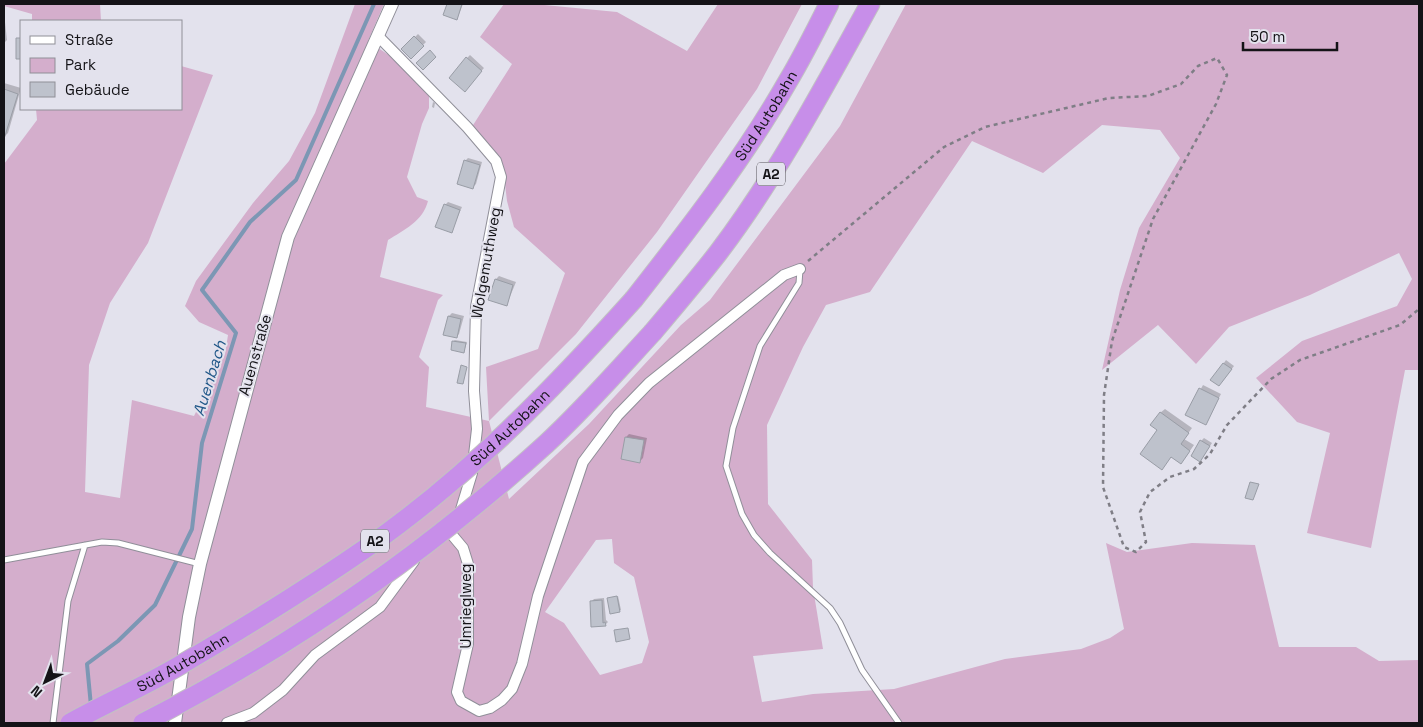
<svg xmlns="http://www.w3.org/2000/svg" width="1423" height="727" viewBox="0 0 1423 727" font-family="'Space Grotesk',sans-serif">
  <rect width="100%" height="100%" fill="#e3e2ed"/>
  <path fill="#d4aecc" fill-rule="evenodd" d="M4,4H100L101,21H32V14L4,6Z
    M355,4H384L368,41L390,56L429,95V108L422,124L407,177L417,197L428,201C423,221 404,230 388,240L380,277L443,295L438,300L419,357L429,367L426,407L489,421L486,367L538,349L565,273L514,227L507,201L503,167L468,133L512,64L480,37L504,4H534L617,12L687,51L718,4H802L757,89L657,232L576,334L489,421L509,499L589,424L681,325L710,300L840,126L906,4H1419V370H1405L1371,548L1307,533L1330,433L1297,422L1256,378L1302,341L1397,306L1412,279L1399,253L1310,295L1229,327L1196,364L1158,325L1102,370L1120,290L1139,228L1180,158L1160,130L1102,125L1043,173L972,141L870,292L826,305L803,347L767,425L768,504L812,560L813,588L823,649L753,656L762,702L813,694L894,689L1005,659L1081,649L1110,638L1124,629L1106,543L1127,552L1192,543L1255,545L1279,647H1356L1379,661L1419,660V723H4V164L37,120L36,109H181V66L213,75L148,243L110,303L89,365L85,492L120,498L132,400L194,416L225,354L228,335L199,322L185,306L196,281L253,203L289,161L315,113ZM612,539L614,563L634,577L649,642L642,663L600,675L564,623L545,612L596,540Z"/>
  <path fill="#0003" d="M448,4H463L457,19L445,15Z
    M4,13L7,40L4,43Z
    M418,34L426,42L411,57L403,49Z
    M470,55L484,68L467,87V58Z
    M4,83L21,88L8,133L4,137Z
    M433,102L435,103L434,108L432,107Z
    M468,158L482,162L476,184L473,187L465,161Z
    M448,202L462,207L451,232L445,205Z
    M499,276L516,282L507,304L496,279Z
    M452,313L464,316L459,334L456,337L449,316Z
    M455,340L467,342L464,352L453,341Z
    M1226,360L1234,366L1222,382L1212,380Z
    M1203,385L1221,394L1206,423L1187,414Z
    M1165,409L1192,428L1184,439L1194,445L1185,458L1172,456L1162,468L1159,430L1160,413Z
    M629,434L647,438L643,458L640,461L626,437Z
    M1204,438L1212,443L1203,457L1201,441Z
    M618,596L621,610L611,613L608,599Z
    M604,598L606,620L608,622L605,625L592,626L591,602L594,599Z"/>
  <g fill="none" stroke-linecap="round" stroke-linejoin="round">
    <path stroke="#7c97b4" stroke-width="4" d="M91,706L87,664L118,641L155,605L192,529L202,443L236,333L202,290L250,222L296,180L374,4"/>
  </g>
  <path fill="#bec2cc" stroke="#999da6" d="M447,4H462L457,20L443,15Z
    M414,36L424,46L411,59L401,49Z
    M16,38H21V59H16Z
    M430,50L436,57L423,70L416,63Z
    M466,57L482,71L465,92L449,78Z
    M4,89L18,94L4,139Z
    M464,160L480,165L473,189L457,184Z
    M444,204L460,210L452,233L435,227Z
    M495,279L513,285L507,306L488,300Z
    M448,316L461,319L457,338L443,335Z
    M452,341L466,343L464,353L451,350Z
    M1223,363L1232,369L1219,386L1210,380Z
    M461,365L467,367L463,384L457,383Z
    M1199,388L1219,398L1206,425L1185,415Z
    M1160,412L1189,433L1181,444L1190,451L1181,464L1171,457L1162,470L1140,454L1157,430L1150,425Z
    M625,437L644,440L640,463L621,459Z
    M1200,440L1210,446L1200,462L1191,456Z
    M1250,482L1259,484L1253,500L1245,498Z
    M617,596L620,612L610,614L607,598Z
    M602,600L603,623L605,622L606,626L591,627L590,601Z
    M628,628L630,639L616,642L614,630Z"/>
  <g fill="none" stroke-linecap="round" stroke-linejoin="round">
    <defs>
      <path id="service" d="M800,270L799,283L760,346L733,428L726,466L742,514L754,535L770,553L830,608L840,623L862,670L899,723
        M4,560L102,542L118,543L200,564
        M53,723L68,601L85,545"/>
      <path id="minor" d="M378,36L467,127L496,161L501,177L476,307L474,391L477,429L472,473L459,516
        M453,536L463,548L468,564V644L457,692L461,701L479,711L490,708L502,700L512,689L522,664L538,596L583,462L618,415L649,383L784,275L800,269
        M227,723L253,713L283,690L315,655L380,607L414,561"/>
      <path id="tertiary" d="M175,723L189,617L200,564L288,237L392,4"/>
      <g id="motorway">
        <path id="s1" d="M634,299C689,229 744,158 788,81C803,56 816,30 829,4"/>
        <path d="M653,332C675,306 697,280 718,253C777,175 823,89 870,4"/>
      </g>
    </defs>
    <use href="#service" stroke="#908f99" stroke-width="7"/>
    <use href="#minor" stroke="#908f99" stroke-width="12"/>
    <use href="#tertiary" stroke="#908f99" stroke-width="14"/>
    <use href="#motorway" stroke="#c2c2c3" stroke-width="21"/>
    <path stroke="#7f7e86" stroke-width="2.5" stroke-dasharray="4 4" stroke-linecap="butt" d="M808,261L944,147L985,127L1109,98L1148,96L1181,84L1198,66L1217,58L1227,75L1216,104L1153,219L1112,341L1104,395L1103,487L1124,547L1136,552L1146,542L1140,512L1150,492L1170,477L1194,469L1210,454L1227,425L1271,379L1300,360L1400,325L1419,309"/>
    <use href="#service" stroke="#fff" stroke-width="5"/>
    <use href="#minor" stroke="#fff" stroke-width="10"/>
    <use href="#tertiary" stroke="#fff" stroke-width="12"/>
    <use href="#motorway" stroke="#c78ee9" stroke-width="19"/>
    <defs>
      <g id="motorway-bridge">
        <path id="s2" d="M70,723C105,704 142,687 177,667C242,629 307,589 369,546C469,476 553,389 634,299"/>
        <path d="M143,723C289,648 424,555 546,444C584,409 618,370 653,332"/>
      </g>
    </defs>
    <use href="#motorway-bridge" stroke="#c2c2c3" stroke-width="21" stroke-linecap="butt"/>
    <use href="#motorway-bridge" stroke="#c78ee9" stroke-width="19"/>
  </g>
  <g text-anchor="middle" stroke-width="4" stroke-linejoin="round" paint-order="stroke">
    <g fill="#e3e2ed" stroke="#525157" stroke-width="1">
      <rect x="757" y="162.5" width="28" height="23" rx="4"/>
      <rect x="361" y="529.5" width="28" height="23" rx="4"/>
    </g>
    <g font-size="14" font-weight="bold" fill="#141317">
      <text x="771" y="179">A2</text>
      <text x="375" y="546">A2</text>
    </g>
    <g font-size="15" fill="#141317" stroke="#e3e2ed">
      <text dy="5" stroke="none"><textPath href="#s1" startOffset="226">Süd Autobahn</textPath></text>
      <text transform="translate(486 263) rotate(-80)" y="5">Wolgemuthweg</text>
      <text transform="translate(255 355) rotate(-74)" y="5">Auenstraße</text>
      <text dy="5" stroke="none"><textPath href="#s2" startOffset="532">Süd Autobahn</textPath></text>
      <text transform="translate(466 606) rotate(-90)" y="5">Umrieglweg</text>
      <text dy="5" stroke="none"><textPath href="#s2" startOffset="128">Süd Autobahn</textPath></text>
    </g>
    <g font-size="16" font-style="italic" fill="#205788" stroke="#e3e2ed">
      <text transform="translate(209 378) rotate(-73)" y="6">Auenbach</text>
    </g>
  </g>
  <rect width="1423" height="727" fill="none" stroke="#141317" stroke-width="10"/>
  <rect x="20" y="20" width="162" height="90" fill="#e3e2ed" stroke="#908f97"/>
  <rect x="30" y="36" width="25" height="8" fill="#ffffff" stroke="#908f97"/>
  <text x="65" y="45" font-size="15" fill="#141317">Straße</text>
  <rect x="30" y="58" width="25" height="15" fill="#d4aecc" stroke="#908f97"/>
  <text x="65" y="70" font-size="15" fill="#141317">Park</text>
  <rect x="30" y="82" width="25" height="15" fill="#bec2cc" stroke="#908f97"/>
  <text x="65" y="95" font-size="15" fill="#141317">Gebäude</text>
  <g transform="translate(45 682) rotate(222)" stroke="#e3e2ed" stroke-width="4" paint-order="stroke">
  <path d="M0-4L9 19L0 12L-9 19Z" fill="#141317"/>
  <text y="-8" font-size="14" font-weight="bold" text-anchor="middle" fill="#141317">N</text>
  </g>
  <path d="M1243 42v8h94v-8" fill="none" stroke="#141317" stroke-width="2.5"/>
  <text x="1250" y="42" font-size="15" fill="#141317" stroke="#e3e2ed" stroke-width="4" paint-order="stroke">50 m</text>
</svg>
